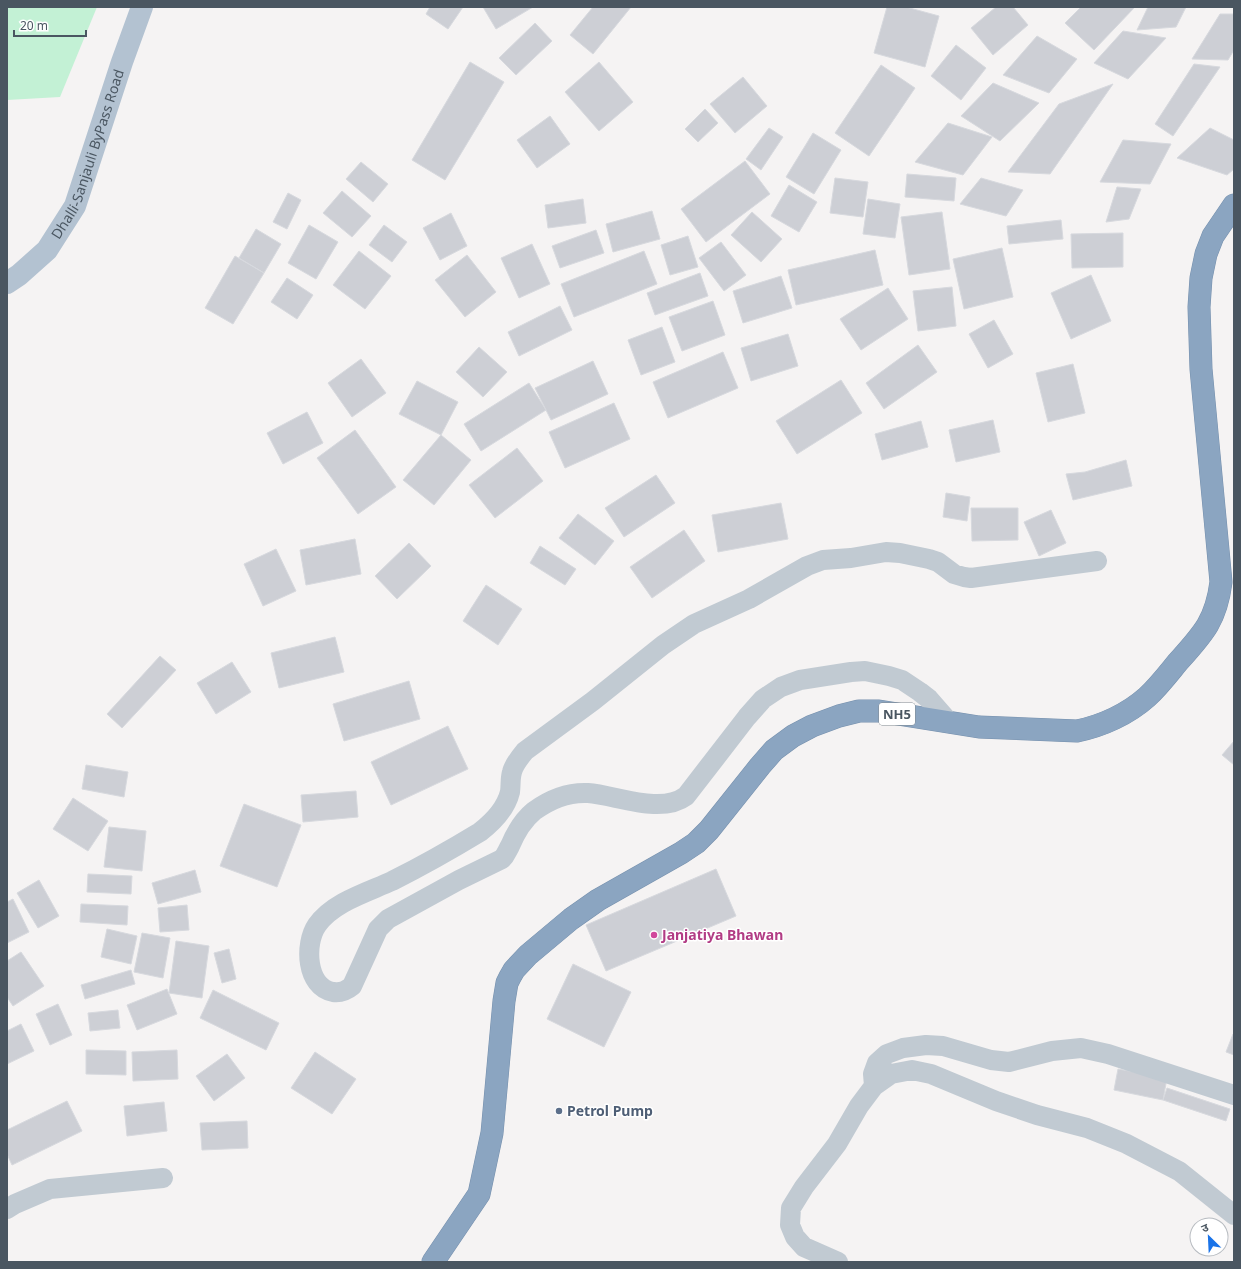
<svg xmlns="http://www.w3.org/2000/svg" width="1241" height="1269" viewBox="0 0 1241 1269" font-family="'Noto Sans','Noto Sans Devanagari',sans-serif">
  <rect width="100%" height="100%" fill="#f5f3f3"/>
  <path fill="#c3f1d5" d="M7,7H97L60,97L7,100Z"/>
  <path fill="#cdcfd5" stroke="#d7d9de" d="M430,7H463L448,29L426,14Z
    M483,7H533L496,29Z
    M593,7H631L593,54L570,35Z
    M887,7H906L939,16L925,67L874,53Z
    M996,7H1013L1028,25L993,55L971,28Z
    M1081,7H1133L1134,8L1094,50L1065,23Z
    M1148,7H1186L1176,27L1137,30Z
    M1220,14H1234V50L1228,60L1192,59Z
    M535,23L552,41L516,75L499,58Z
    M1123,31L1166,38L1128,79L1094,63Z
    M1037,36L1077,59L1049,93L1003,75Z
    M956,45L986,68L961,100L931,76Z
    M470,62L504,82L445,180L412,160Z
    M599,62L633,102L599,131L565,92Z
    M1194,64L1220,67L1173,136L1155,124Z
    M881,65L915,88L869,156L835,133Z
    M743,77L767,106L735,133L710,104Z
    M993,83L1039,103L1000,141L961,116Z
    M1113,84L1050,174L1008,172L1059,104Z
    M705,109L718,123L698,142L685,129Z
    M550,116L570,144L537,168L517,140Z
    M948,123L992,137L963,175L915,162Z
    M769,128L783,137L761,170L746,159Z
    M1210,128L1234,140V169L1227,175L1177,158Z
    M813,133L841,150L814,194L786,177Z
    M1123,140L1171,144L1150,184L1100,182Z
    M745,161L770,194L706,242L681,209Z
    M361,162L388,184L373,202L346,179Z
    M907,174L956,178L954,201L905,197Z
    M835,178L868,182L863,217L830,213Z
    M981,178L1023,190L1006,216L960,204Z
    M789,185L817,202L799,232L771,216Z
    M1117,187L1141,189L1129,219L1106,222Z
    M342,191L371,216L352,237L323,213Z
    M288,193L301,200L287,229L273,222Z
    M583,199L586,223L548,228L545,205Z
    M868,199L900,204L895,238L863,234Z
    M652,211L660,239L613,252L606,224Z
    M752,212L782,239L761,262L731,235Z
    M942,212L950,269L909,275L901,217Z
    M451,213L467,246L440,260L423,228Z
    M1061,220L1063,239L1009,244L1007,226Z
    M309,225L338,242L316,279L288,263Z
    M384,225L407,242L392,262L369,245Z
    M256,229L281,244L264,273L239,258Z
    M596,230L604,253L560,268L552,246Z
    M1123,233V267L1072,268L1071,234Z
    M688,236L698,267L670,275L661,245Z
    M721,242L746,275L724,291L699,258Z
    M532,244L550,284L519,298L501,258Z
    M1002,248L1013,297L964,309L953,259Z
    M875,250L883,285L796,305L788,270Z
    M359,251L391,276L365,309L333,285Z
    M644,251L657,284L574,317L561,284Z
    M467,255L496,292L465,317L435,280Z
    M235,256L264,273L233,324L205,308Z
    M700,273L708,296L655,315L647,293Z
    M1091,275L1111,321L1071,339L1051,293Z
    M781,276L792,308L743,323L733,291Z
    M287,278L313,295L297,319L271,302Z
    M952,287L956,326L918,331L913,291Z
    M888,288L908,319L861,350L840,319Z
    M713,301L725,335L682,351L669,317Z
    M560,306L572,330L519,356L508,332Z
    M994,320L1013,354L988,368L969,334Z
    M662,327L675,362L641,375L628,340Z
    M788,334L798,366L751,381L741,348Z
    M918,345L937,372L884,409L866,383Z
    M479,347L507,372L483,397L456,372Z
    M723,352L738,388L668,418L653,382Z
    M361,359L386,393L352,417L328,383Z
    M593,361L608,394L551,420L535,388Z
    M1073,364L1085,413L1048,422L1036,373Z
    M841,380L862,413L797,454L776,421Z
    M417,381L458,402L441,435L399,414Z
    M529,383L546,410L481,451L464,424Z
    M614,403L630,439L565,468L549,432Z
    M307,412L323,443L283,464L267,433Z
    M993,420L1000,452L956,462L949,430Z
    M921,421L928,447L882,460L875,434Z
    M355,430L396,487L358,514L317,458Z
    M441,435L471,460L434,505L403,480Z
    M517,448L543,481L495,518L469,485Z
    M1126,460L1132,486L1073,500L1066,474L1085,472Z
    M656,475L675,503L624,537L605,508Z
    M946,493L970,497L967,521L943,517Z
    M781,503L788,539L718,552L712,515Z
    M971,508H1018V540L972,541Z
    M1051,510L1066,543L1039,556L1024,522Z
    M578,514L614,541L595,565L559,538Z
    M684,530L705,561L652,598L630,567Z
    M355,539L361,574L306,585L300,550Z
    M409,543L431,566L397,599L375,576Z
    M540,546L576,569L565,585L530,563Z
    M276,549L296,591L263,606L244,564Z
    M486,585L522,609L498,645L463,621Z
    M335,637L344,672L279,688L271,653Z
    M160,656L176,670L122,728L107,714Z
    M232,662L251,692L216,714L197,683Z
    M409,681L420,719L344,741L333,704Z
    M448,726L468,769L391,805L371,762Z
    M1234,741V765L1222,755Z
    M86,765L128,772L124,797L82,789Z
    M356,791L358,817L303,822L301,795Z
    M73,798L108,821L88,851L53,829Z
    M244,804L301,825L277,887L220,866Z
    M109,827L146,831L142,871L104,867Z
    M716,869L736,916L606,971L586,925Z
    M195,870L201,892L158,904L152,883Z
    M88,874L132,876L131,894L87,892Z
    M39,880L59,916L38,928L17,893Z
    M13,899L29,932L7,943V902Z
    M81,904L128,906L127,925L80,922Z
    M187,905L189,930L160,932L158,908Z
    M107,929L137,936L131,964L101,957Z
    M142,933L170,938L163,978L134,972Z
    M176,941L209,946L202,998L169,993Z
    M229,949L236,979L222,983L214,953Z
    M21,952L44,986L13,1006L7,997V961Z
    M573,964L631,992L604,1047L547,1019Z
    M131,970L135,984L85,999L81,985Z
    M167,989L177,1014L137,1030L127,1005Z
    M213,990L279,1023L266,1050L200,1018Z
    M58,1004L72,1035L50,1045L36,1014Z
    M118,1010L120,1028L90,1031L88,1013Z
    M21,1024L34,1051L7,1064V1031Z
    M1233,1034L1234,1035V1055L1226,1052Z
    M86,1050L126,1051V1075L86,1074Z
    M177,1050L178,1079L133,1081L132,1052Z
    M315,1052L356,1079L332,1114L291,1088Z
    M227,1054L245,1078L214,1101L196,1076Z
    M1118,1069L1167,1078L1163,1100L1114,1090Z
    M1167,1088L1230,1109L1226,1121L1163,1100Z
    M67,1101L82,1131L12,1165L7,1154V1130Z
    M164,1102L167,1131L127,1136L124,1106Z
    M247,1121L248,1148L202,1150L200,1123Z"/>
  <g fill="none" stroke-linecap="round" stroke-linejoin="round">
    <defs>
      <path id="highway" d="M433,1262L479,1194L492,1133L504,1001L507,983L510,977L514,970L528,955L571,919L598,900L681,853L696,843L709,830L760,766L774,750L793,736L812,726L839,716L859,711H879L979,727L1077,731C1102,726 1128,714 1147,697C1158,687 1168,674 1177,663C1203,634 1216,621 1221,582L1201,369L1199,307L1201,278L1206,254L1213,236L1234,205"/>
    </defs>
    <use href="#highway" stroke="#7690ad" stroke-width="23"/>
    <path stroke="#c1cad2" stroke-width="20" d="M950,723L929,699L920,692L902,680L889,676L865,671L851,672L800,680L781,687L763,699L747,717L686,796C661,815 616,795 588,793C568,792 549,800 534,811C523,820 515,834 510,846C507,851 506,855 502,859L459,880L388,919L378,929L352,986C346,991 341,993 333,992C306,987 304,944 317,925C333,902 368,892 392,881C422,866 452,849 480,832C493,822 506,808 510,792C511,785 510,779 512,772C514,764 520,757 525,751L593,701L663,645L694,624L749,599L807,566L823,560L851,558L886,552L900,553L929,559L938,562L954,574L964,577L971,578L1097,561
      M874,1086L873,1074L877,1063L887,1054L903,1048L926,1045L943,1046L991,1060L1009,1062L1052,1051L1081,1048L1108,1054L1234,1095
      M7,1209L15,1204L50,1189L163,1178
      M838,1262L804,1247L795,1237L790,1225L791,1208L804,1187L837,1144L859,1106L874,1086L891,1074L912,1070L931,1074L996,1101L1037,1115L1087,1128L1127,1144L1179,1171L1234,1215"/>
    <path stroke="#b3c2d1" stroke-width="22" id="s1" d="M7,283L19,275L47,250L75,206L122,62L142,7"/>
    <use href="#highway" stroke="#8ba5c1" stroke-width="22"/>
  </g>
  <circle fill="#d1479c" stroke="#fff" stroke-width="1.5" cx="654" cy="935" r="4"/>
  <circle fill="#5c6f8a" stroke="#fff" stroke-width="1.5" cx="559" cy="1111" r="4"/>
  <g text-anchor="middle" stroke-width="3" stroke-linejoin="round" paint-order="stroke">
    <rect fill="#fff" stroke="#808990" stroke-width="1" x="879" y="703" width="36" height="22" rx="3"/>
    <g font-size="13" font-weight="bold" fill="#4a5661">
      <text x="897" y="719">NH5</text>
    </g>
    <g font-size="14" fill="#4a5661" stroke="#fff">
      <text dy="5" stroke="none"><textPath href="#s1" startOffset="157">Dhalli-Sanjauli ByPass Road</textPath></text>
    </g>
    <g font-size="14" font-weight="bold" fill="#b23c85" stroke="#fff" text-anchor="start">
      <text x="662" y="940">Janjatiya Bhawan</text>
    </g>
    <g font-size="14" font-weight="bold" fill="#4e5e75" stroke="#fff" text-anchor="start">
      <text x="567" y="1116">Petrol Pump</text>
    </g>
  </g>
  <rect width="1241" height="1269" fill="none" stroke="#4a5661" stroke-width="16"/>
  <g transform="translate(1209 1237) rotate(336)"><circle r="19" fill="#ffffff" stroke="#b7bbc0"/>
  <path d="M0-3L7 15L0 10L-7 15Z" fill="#1a73e8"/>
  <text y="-6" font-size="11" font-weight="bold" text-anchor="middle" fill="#4a5661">उ</text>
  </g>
  <path d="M14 30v6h72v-6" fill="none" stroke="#4a5661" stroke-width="2"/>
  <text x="20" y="30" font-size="12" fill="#4a5661" stroke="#ffffff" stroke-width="3" paint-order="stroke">20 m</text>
</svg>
